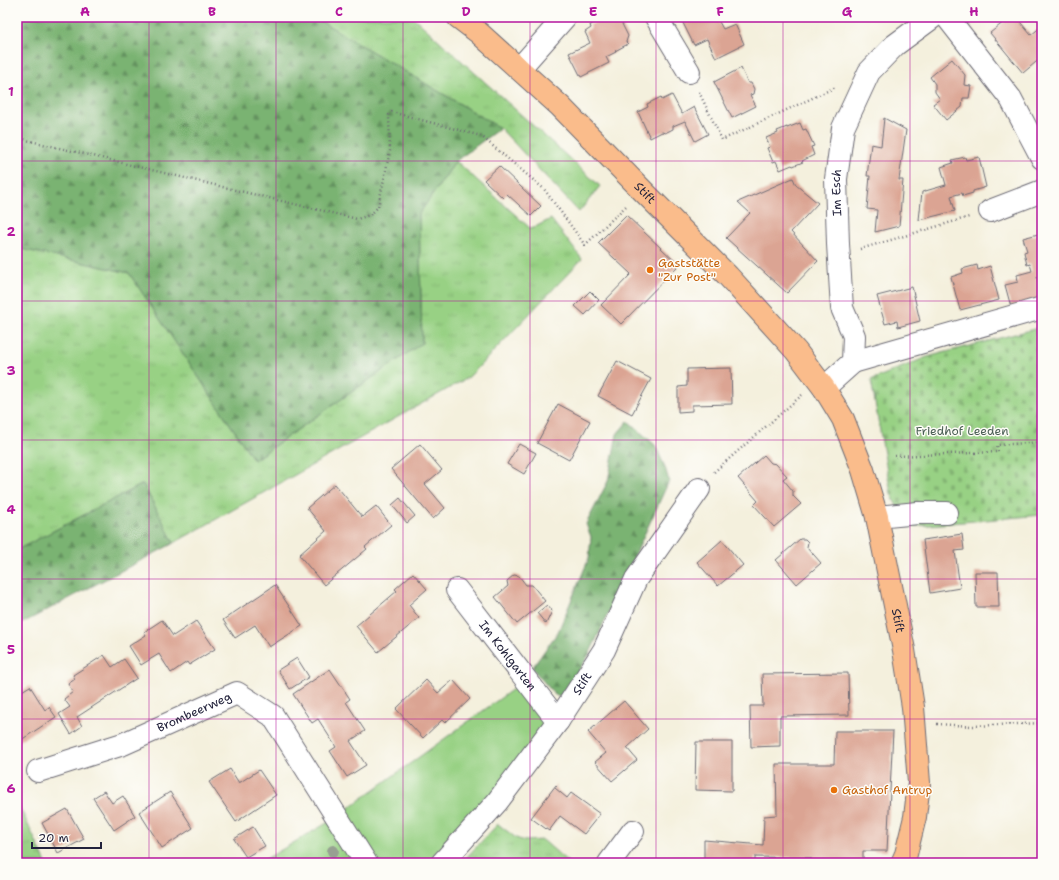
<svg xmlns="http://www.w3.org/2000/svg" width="1059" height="880" viewBox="0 0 1059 880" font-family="'Shantell Sans',sans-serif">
  <defs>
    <pattern id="grass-tufts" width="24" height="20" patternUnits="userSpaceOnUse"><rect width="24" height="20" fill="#98d184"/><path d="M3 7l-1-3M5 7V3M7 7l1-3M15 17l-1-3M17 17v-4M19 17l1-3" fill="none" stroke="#83b373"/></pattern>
    <pattern id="forest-firs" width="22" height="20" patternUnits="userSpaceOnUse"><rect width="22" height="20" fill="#7ab372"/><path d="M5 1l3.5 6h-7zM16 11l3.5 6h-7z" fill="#64915f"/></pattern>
    <pattern id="cemetery-stones" width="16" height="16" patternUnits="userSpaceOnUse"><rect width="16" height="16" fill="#98d184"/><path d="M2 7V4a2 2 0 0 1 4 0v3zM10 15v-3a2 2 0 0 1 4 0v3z" fill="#83b373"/></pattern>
  </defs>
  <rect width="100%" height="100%" fill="#fdfcf7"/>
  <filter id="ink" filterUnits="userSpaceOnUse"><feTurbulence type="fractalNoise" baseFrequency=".025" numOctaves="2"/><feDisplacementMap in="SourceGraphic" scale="8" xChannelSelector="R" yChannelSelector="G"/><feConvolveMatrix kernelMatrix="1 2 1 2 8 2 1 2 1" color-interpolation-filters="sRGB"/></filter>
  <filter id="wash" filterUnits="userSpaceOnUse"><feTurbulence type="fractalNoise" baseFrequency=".012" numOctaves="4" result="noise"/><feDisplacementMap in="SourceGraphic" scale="16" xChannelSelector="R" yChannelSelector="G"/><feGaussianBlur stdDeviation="0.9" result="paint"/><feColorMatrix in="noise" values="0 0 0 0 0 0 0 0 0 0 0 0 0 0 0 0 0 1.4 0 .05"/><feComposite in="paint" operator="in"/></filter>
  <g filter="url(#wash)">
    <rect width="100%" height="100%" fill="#f4f0dd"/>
    <path fill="url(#grass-tufts)" stroke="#5d7a60" d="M314,17H413L600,186L579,212L500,128Z
      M456,161L531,229L551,219L582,259L469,377L174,543L143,484L17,550V248L129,273L254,460L422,343L419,214Z
      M17,801L46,863H17Z
      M498,824L516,838L524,841L543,840L569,863H461Z"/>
    <path fill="url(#forest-firs)" stroke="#4e6a56" d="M17,17H314L500,128L456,161L419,214L422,343L254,460L129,273L17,248Z
      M628,421L655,445L665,467L669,481L589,655L568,687L560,696L555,695L532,668L558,632L589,558L591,537L586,524L608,481L617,434Z
      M143,484L174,543L17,626V550Z"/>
    <path fill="url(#cemetery-stones)" stroke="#5d7a60" d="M1042,327V515L906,527L891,493L871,380L927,357Z"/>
    <path fill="#98d184" stroke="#5d7a60" d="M520,684L548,721L492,799L430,863H259L332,820Z"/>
    <g id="blocks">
      <path fill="#dba493" d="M614,17L616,20L621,22L628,36L626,42L628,44L615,51L616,52L606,57L609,63L581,77L569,53L590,43L585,32L591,28L590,25L601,20L602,23Z
        M680,17H720L718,20L723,29L735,24L744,44L716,58L707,39L694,45Z
        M1010,17H1016L1031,35L1042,26V57L1023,73L990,33Z
        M952,59L965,75L964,85L971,86L969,98H963L962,107L946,120L933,104L940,99L935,92V84L930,77Z
        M741,68L748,83H751L754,89L753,94L750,95L756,106L732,118L714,82Z
        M672,95L682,114L694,107L708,134L695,141L685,121L673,126V129L665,133L662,132L650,138L638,112L648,107L647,104L661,97L662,100Z
        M884,118L906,130L899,180H903L899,226L875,232L877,210L867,209L870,176H867L871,144L881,146Z
        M800,123L803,130L806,129L814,146L811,147L814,155L802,161L803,162L793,166L792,165L780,170L776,161L773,162L767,148L770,147L766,138L778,133L777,131L787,127V128Z
        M965,157L966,160L979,157L986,187L973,191V193L963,196L962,193L951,196L955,211L919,220L922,192L946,185L941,167L953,163L952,160Z
        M499,166L541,206L531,216L507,194L503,198L484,180Z
        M793,178L796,185L818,203L791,232L818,261L787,293L726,238L750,213L738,202Z
        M626,215L679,265L621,324L601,305L631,274L598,243Z
        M1042,233V275L1037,277L1042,299L1011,307L1005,285L1018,282L1017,275L1032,271L1030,264L1027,265L1024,252L1027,251L1023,238Z
        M977,265L978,270L990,266L999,300L960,310L951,277L963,273L962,269Z
        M912,287L920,321L898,327L897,321L885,324L877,296Z
        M590,291L599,300L585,315L575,306Z
        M617,361L651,379L632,414L598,396Z
        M731,368L732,404L692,405V411L678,412V387L687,386V369Z
        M558,404L590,421L569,460L537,443Z
        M420,444L442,470L425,484L445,508L433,519L391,469Z
        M519,444L536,453L524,474L507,464Z
        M764,455L771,463L776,464L787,476L783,479L793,491V496L801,504L774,527L754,505L758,501L738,478Z
        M335,484L362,517L376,506L391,525L365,547L367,549L324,585L299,555L326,531L307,508Z
        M400,498L415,516L407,523L392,505Z
        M962,534L964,550L955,551L960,588L930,593L923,540Z
        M800,539H805L808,542L807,547L821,563L797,584L776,560Z
        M722,540L743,565L718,586L697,562Z
        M975,572H998L999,607H976Z
        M413,573L427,589L409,605L419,618L378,652L356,626L397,591L395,589Z
        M514,575L519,576L526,585H532L545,601L517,624L495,597L508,586L507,581Z
        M275,585L302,626L269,647L255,625L235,638L223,620Z
        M547,605L552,611L546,624L537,613Z
        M162,620L173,636L196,621L215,649L189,665L187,662L171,673L159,654L141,665L129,646L146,635L144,632Z
        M104,655L112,667L124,659L137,678L77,717L82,726L71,734L59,714L70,707L64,699L73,692L68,684L75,679L73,675Z
        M297,658L309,677L290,689L278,670Z
        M330,669L350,699L346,702L365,731L350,741L366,765L347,777L330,751L336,747L318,719L312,723L293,694Z
        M848,673L849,715L780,716V746L751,747L750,706H763L762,674Z
        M426,680L438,693L453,680L470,699L445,723L442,720L423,738L396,709Z
        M30,686L45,710L49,707L56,717L18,742L17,694Z
        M624,701L648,729L627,748L637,760L612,781L595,762L606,753L588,732Z
        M835,731H893L887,851H863V863H811V858L755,857V863H704V840L763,845L764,816L777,815L776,764H834Z
        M696,742H732V791L695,790Z
        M230,769L239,783L259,770L276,795L236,822L209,782Z
        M556,785L557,786L555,788L567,798L571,793L600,814L584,834L560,816L549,831L531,818Z
        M104,791L112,803L123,796L135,816L114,830L93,798Z
        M170,792L193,828L162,848L139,812Z
        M67,809L84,839L58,853L42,823Z
        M253,827L265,846L246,857L234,839Z"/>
    </g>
  </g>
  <g filter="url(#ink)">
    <use href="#blocks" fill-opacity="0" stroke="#6c6a74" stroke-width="1"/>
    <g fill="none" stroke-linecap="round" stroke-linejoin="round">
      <defs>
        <g id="minor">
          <path d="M656,17L689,72"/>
          <path d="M947,17L1011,99L1042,158"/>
          <path d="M519,69L565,17"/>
          <path d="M990,211L1042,191"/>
          <path d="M853,362L1042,308"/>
          <path id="s1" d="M824,388L853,362L854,336L842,308L838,244L836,179L843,128L869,72L895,45L933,17"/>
          <path d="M877,517L918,513H947"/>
          <path id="s2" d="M457,590L558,721"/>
          <path id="s3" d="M38,771L123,744L237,693L273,716L366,863"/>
          <path id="s4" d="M442,863L497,802L558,721L604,650L636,579L699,489"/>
          <path d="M609,863L633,831"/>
        </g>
        <g id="major">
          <path id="s5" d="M458,17L479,33L560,106L643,191L728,276L796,351L824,388L843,419L863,470L877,517L904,650L913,707L919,783L915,817L906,854L902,863"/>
        </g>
      </defs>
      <use href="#minor" stroke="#6c6a74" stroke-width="24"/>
      <use href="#major" stroke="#6c6a74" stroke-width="24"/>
      <path stroke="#6c6a74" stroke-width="2.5" stroke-dasharray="1 3" stroke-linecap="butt" d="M699,92L722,140L836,87
        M17,136L26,140L357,219L370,215L378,207L390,151L389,115L392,112L481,136L544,189L585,245L626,206
        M860,249L969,217
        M895,456L998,452L997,445L1042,442
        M714,472L802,395
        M937,724L972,726L1042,723"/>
      <use href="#minor" stroke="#fff" stroke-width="22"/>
      <use href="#major" stroke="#fabc8b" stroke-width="22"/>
    </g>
    <circle fill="#97a092" cx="333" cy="851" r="6"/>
  </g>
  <path fill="none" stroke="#b5179e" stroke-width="1" stroke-opacity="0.55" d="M149,17V863M276,17V863M403,17V863M530,17V863M656,17V863M783,17V863M910,17V863M17,161H1042M17,301H1042M17,440H1042M17,579H1042M17,719H1042"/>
  <g fill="#e8710a" stroke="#fdfcf7" stroke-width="1.5">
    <circle cx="650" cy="270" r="4"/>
    <circle cx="834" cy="790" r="4"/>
  </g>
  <g text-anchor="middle" stroke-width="3" stroke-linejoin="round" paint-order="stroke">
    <g font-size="12" fill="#22223b" stroke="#fdfcf7">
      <text dy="4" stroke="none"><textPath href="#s5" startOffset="257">Stift</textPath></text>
      <text dy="4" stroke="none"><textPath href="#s1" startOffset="211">Im Esch</textPath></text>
      <text dy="4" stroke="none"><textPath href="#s5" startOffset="768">Stift</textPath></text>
      <text dy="4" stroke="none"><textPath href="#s2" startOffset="83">Im Kohlgarten</textPath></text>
      <text dy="4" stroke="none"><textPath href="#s4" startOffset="228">Stift</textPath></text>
      <text dy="4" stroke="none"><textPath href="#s3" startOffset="167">Brombeerweg</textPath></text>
    </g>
    <g font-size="12" fill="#c56008" stroke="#fdfcf7" text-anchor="start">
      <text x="658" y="267">Gaststätte<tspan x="658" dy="14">"Zur Post"</tspan></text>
      <text x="842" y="794">Gasthof Antrup</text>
    </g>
    <g font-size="12" fill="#4b5f55" stroke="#fdfcf7">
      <text x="962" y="435">Friedhof Leeden</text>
    </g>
  </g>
  <rect width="1059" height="880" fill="none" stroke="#fdfcf7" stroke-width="44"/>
  <path d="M32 842v6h69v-6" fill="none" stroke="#22223b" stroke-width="2"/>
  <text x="38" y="842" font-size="12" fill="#22223b" stroke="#fdfcf7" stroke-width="3" paint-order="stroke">20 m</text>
  <rect x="22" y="22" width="1015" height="836" fill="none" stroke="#b5179e" stroke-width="1.5"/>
  <g font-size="13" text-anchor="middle" font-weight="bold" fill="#b5179e">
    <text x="85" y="16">A</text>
    <text x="212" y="16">B</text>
    <text x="339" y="16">C</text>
    <text x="466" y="16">D</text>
    <text x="593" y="16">E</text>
    <text x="720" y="16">F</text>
    <text x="847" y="16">G</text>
    <text x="974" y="16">H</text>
    <text x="11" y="96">1</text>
    <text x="11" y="236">2</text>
    <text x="11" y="375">3</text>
    <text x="11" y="514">4</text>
    <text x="11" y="654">5</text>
    <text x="11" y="793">6</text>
  </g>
</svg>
